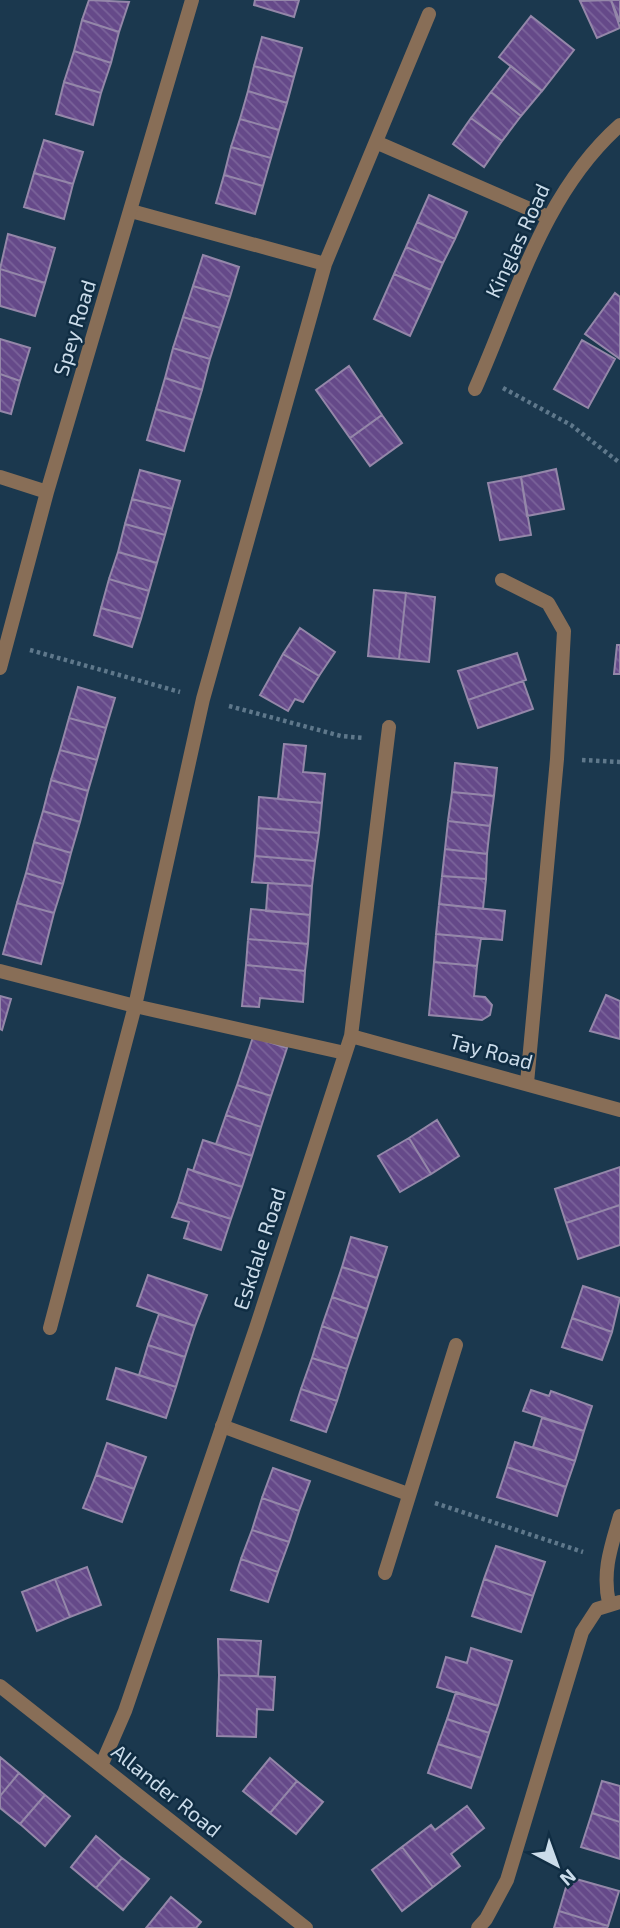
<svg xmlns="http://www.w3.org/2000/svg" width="620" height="1928" viewBox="0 0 620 1928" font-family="'Exo 2',sans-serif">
  <defs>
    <pattern id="building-back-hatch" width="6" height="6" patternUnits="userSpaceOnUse" patternTransform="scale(1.75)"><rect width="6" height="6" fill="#654989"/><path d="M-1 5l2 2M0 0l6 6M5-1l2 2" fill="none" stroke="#7a639a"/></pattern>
  </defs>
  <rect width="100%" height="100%" fill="#1b384e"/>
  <path fill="url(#building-back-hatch)" stroke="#9487a9" stroke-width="2" d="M89,0L129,2L119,32L82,20Z
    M255,0H299L294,17L254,5Z
    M611,0H620V22Z
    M611,0L620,28L597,38L580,1Z
    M531,16L574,50L542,91L499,57Z
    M82,20L119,32L111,63L74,51Z
    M262,37L302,48L294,77L254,66Z
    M74,51L111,63L101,93L64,82Z
    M254,66L294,77L287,103L248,91Z
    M511,66L542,91L521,116L491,92Z
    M64,82L101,93L93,125L56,114Z
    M248,91L287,103L279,130L240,119Z
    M491,92L521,116L502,141L471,118Z
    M471,118L502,141L484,167L453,144Z
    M240,119L279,130L271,158L231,147Z
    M44,140L83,152L73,184L34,173Z
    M231,147L271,158L263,186L224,175Z
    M34,173L73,184L64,219L24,207Z
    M224,175L263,186L255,214L216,203Z
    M429,195L467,212L455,239L417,222Z
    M417,222L455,239L443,263L406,247Z
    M8,234L55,248L45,283L0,269Z
    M406,247L443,263L431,290L394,274Z
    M203,255L239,267L230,297L193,286Z
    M0,269L45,283L35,316L0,306Z
    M394,274L431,290L410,336L374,319Z
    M193,286L230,297L220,328L183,317Z
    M615,293L620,297V359L585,334Z
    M183,317L220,328L210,359L173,348Z
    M0,339L30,348L20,381L0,374Z
    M582,340L615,359L588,408L554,389Z
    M173,348L210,359L202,390L165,378Z
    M349,366L382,415L350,438L316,390Z
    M0,374L20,381L11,414L0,411Z
    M165,378L202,390L193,420L156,409Z
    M156,409L193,420L184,451L147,440Z
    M382,415L402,443L370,466L350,438Z
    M556,469L564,509L527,516L521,477Z
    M140,470L180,481L172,509L132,499Z
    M521,477L531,535L500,540L488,483Z
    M132,499L172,509L165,535L125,524Z
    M125,524L165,535L157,563L118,552Z
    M118,552L157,563L149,591L109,579Z
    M109,579L149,591L141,619L101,608Z
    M374,590L406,593L399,659L368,656Z
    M406,593L435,597L429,662L399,659Z
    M101,608L141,619L132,647L94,635Z
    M300,628L335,652L319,676L283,654Z
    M617,645H620V674H614Z
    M517,653L526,680L468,700L458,671Z
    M283,654L319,676L303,702L295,699L288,711L260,695Z
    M523,681L533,709L478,728L468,700Z
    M78,687L115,698L106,728L69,718Z
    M69,718L106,728L97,760L60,750Z
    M284,744L306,746L303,772L325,774L322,803L278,799Z
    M60,750L97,760L88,791L51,780Z
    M455,763L497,768L494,796L452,792Z
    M51,780L88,791L80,822L43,811Z
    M452,792L494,796L490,826L448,821Z
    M259,797L322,803L319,833L257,828Z
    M43,811L80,822L71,853L34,842Z
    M448,821L490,826L487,854L445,849Z
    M257,828L319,833L315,861L255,856Z
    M34,842L71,853L63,884L26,873Z
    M445,849L487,854L486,879L442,876Z
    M255,856L315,861L312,886L252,882Z
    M26,873L63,884L54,913L17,903Z
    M442,876L486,879L483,909L439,904Z
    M268,883L312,886L310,915L266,911Z
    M17,903L54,913L41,964L3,954Z
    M439,904L505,911L502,940L436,934Z
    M251,909L310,915L308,944L248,939Z
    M436,934L481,938L477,966L434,962Z
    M248,939L308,944L305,971L246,965Z
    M434,962L477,966L474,996L485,997L492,1005L490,1015L482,1020L429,1015Z
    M246,965L305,971L303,1002L260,998L259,1007L242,1006Z
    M606,995L620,1001V1039L590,1031Z
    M0,996L11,999L2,1030L0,1029Z
    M253,1037L287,1048L271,1096L237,1085Z
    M237,1085L271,1096L261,1127L226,1115Z
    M226,1115L261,1127L252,1156L216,1144Z
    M437,1120L459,1156L431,1174L409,1138Z
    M409,1138L431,1174L400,1192L378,1156Z
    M203,1140L252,1156L242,1187L193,1171Z
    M620,1167V1205L566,1223L555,1189Z
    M188,1169L242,1187L231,1219L178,1202Z
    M178,1202L231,1219L221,1250L184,1238L189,1222L172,1217Z
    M620,1205V1245L578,1259L566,1223Z
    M351,1237L387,1247L377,1278L342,1267Z
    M342,1267L377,1278L367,1309L332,1297Z
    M148,1275L207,1295L195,1326L137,1306Z
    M583,1286L620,1298L612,1332L572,1318Z
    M332,1297L367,1309L357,1339L322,1326Z
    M159,1314L195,1326L185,1357L148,1345Z
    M572,1318L612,1332L602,1360L562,1347Z
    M322,1326L357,1339L347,1369L312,1358Z
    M148,1345L185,1357L176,1387L139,1375Z
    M312,1358L347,1369L337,1401L301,1389Z
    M116,1368L176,1387L166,1418L107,1399Z
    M301,1389L337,1401L326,1432L291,1420Z
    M531,1390L549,1396L551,1391L592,1406L584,1431L523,1411Z
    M542,1418L584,1431L575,1461L533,1447Z
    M515,1442L575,1461L566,1487L507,1467Z
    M107,1443L146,1457L134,1489L96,1475Z
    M507,1467L566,1487L557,1516L497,1497Z
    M273,1468L310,1481L299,1511L262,1498Z
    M96,1475L134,1489L122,1522L83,1508Z
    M262,1498L299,1511L289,1542L252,1530Z
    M252,1530L289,1542L278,1572L241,1559Z
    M496,1546L545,1562L533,1596L484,1579Z
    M241,1559L278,1572L268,1602L231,1590Z
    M87,1567L101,1605L70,1617L55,1579Z
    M55,1579L70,1617L37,1631L22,1592Z
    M484,1579L533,1596L521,1632L472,1616Z
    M218,1639L261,1641L258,1676L219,1675Z
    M471,1648L512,1661L498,1706L437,1687L446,1657L467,1663Z
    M219,1675L275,1677L273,1710L257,1709L256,1737L217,1736Z
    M456,1692L498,1706L489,1733L447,1719Z
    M447,1719L489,1733L481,1758L438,1744Z
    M438,1744L481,1758L471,1788L428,1773Z
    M0,1757L19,1773L0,1796Z
    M270,1758L297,1781L270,1813L243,1791Z
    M19,1773L45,1795L20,1824L0,1808V1796Z
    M297,1781L323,1802L296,1834L270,1813Z
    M602,1781L620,1786V1822L592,1813Z
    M45,1795L70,1816L45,1846L20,1824Z
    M467,1806L484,1828L451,1854L460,1866L433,1887L402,1847L431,1825L435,1830Z
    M592,1813L620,1822V1859L581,1847Z
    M96,1836L122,1858L96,1888L71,1867Z
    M402,1847L433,1887L402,1911L372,1870Z
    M122,1858L149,1879L123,1910L96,1888Z
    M569,1877L619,1891L608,1926L559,1911Z
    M171,1897L201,1922L196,1928H146Z
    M559,1911L608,1926L607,1928H554Z"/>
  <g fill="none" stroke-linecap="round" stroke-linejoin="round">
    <path stroke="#5f788b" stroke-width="4.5" stroke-dasharray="3.5 3.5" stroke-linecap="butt" d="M503,388L571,425L620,463
      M30,650L180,692
      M229,706L341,736L363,738
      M582,760L620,762
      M435,1503L583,1552"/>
    <path stroke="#886e57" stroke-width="14" d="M378,143L548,217
      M131,211L325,264
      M502,580L548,603L564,631L557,759L527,1083
      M0,971L135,1006L345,1053
      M50,1328L135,1006L203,699L325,264L429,14
      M222,1426L408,1494
      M385,1573L456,1345"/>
    <path stroke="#886e57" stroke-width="14" d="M475,389C516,297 543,193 620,125
      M0,477L47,492
      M0,668L47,492L192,0
      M351,1036L620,1110
      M609,1603C602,1571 611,1547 620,1516
      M0,1686L306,1928
      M101,1766L125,1711L256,1328L351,1036L389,727
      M478,1928L486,1919L507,1880L582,1632L597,1609L620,1602"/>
  </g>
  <g text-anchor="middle" stroke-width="5" stroke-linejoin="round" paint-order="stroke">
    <g font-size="21" fill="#cbdcea" stroke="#102d43">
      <text transform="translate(518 241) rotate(-65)" y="7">Kinglas Road</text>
      <text transform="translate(75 328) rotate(-73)" y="7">Spey Road</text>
      <text transform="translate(491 1052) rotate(15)" y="7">Tay Road</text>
      <text transform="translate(260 1249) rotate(-72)" y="7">Eskdale Road</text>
      <text transform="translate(166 1791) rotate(39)" y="7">Allander Road</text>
    </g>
  </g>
  <g transform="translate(557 1865) rotate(139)" stroke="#102d43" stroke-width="5" paint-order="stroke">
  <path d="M0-5L12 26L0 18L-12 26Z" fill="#cbdcea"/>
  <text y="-10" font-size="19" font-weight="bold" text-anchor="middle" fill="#cbdcea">N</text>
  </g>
</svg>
